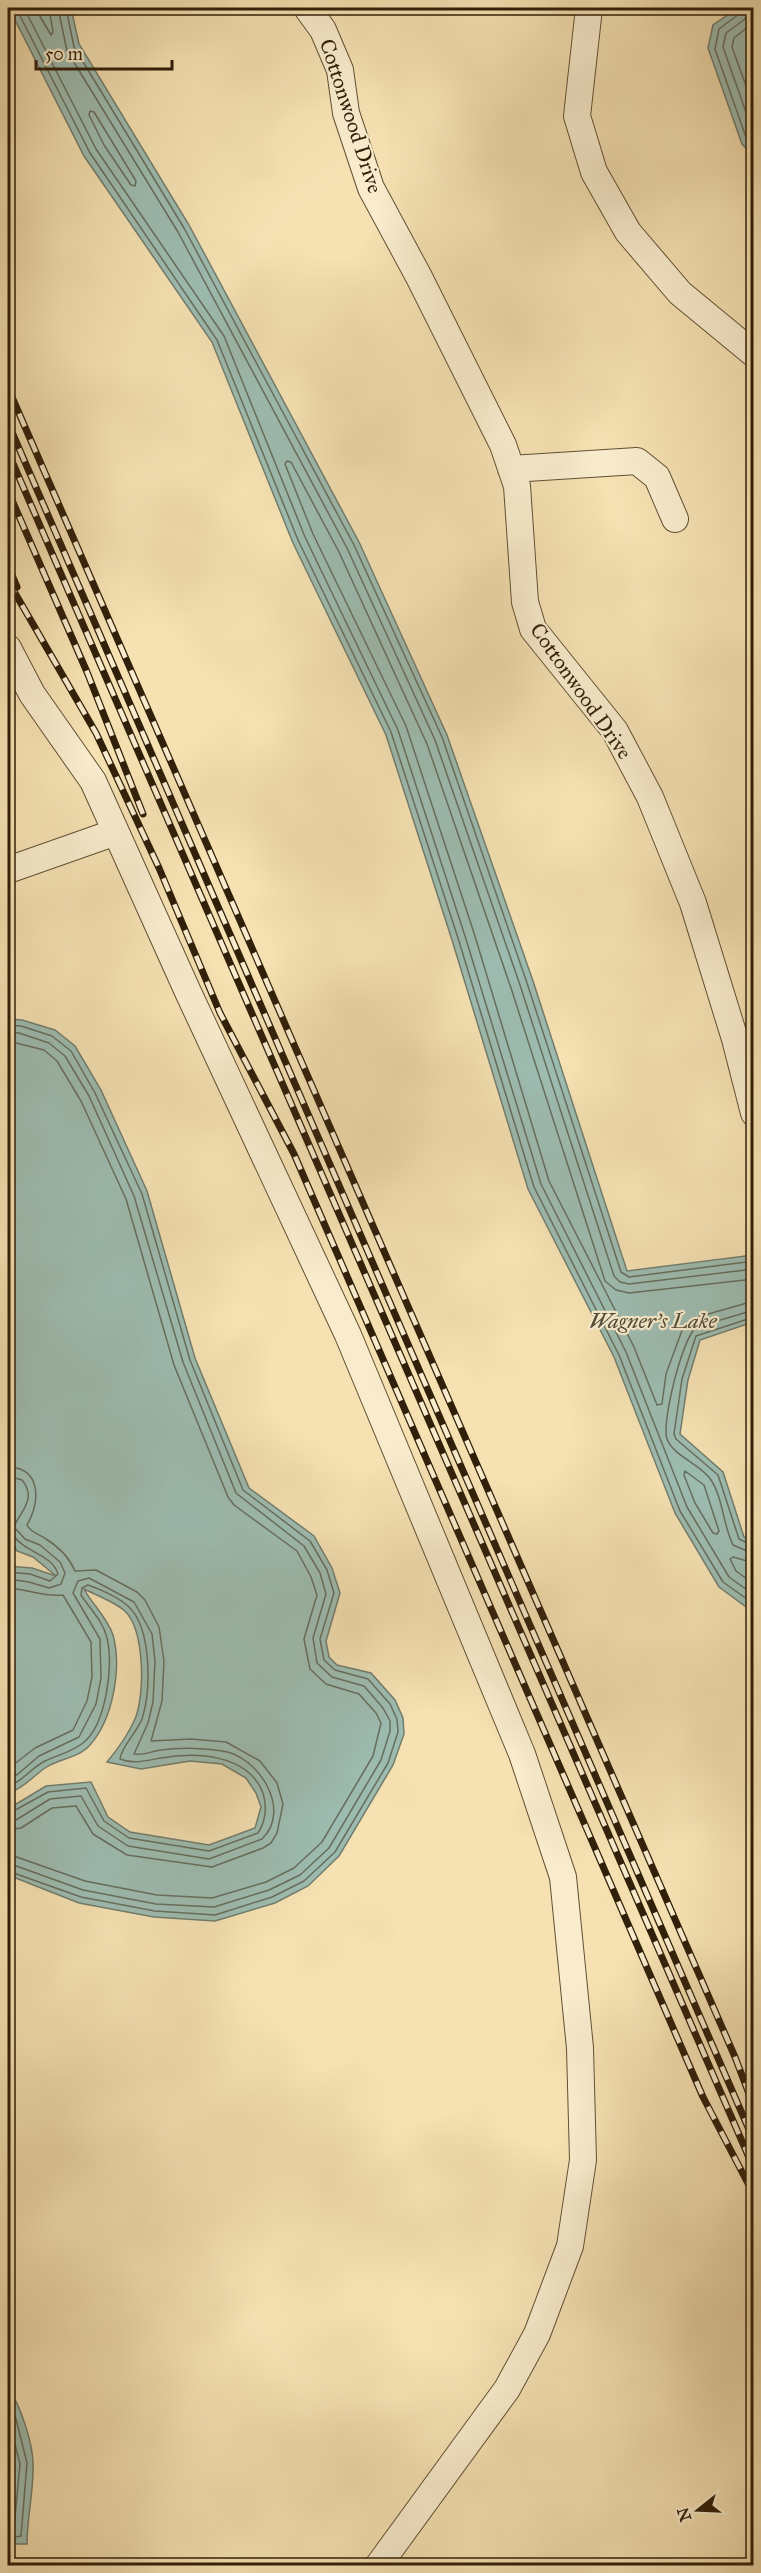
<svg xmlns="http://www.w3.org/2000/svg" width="761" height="2573" viewBox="0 0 761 2573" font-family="'IM FELL Great Primer',serif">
  <rect width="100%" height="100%" fill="#f5e1b2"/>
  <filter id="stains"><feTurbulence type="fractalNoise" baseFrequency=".00333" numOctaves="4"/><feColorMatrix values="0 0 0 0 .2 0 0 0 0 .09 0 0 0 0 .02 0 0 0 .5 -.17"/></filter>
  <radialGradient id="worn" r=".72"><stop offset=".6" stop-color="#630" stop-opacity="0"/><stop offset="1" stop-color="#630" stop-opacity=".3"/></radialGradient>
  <path fill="#9dbcb1" stroke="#717d6e" stroke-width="1.5" d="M9,8H71L79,44L189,225L359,542L447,735L533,981L627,1271L753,1255V1322L700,1340L688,1380L680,1434L723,1472L744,1537L753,1541V1612L719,1587L675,1513L614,1357L528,1189L452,940L386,735L293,543L212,342L84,156Z
    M738,8H753V155L742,144L708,48L713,25Z
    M8,1019L22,1020L55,1030L75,1046L101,1090L147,1191L195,1358L249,1488L314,1536L332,1568L340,1593L326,1641L329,1657L337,1665L371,1673L395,1700L403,1718L404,1734L393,1765L339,1856L308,1886L275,1903L215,1921L154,1917L79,1903L8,1875V1809L46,1786L91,1782L108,1817L130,1832L209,1845L255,1828L261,1807L256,1793L246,1778L222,1764L190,1761L141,1769L107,1762C118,1749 128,1735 135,1719C145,1695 145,1631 125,1611C115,1602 96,1595 84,1589C92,1604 107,1617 113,1635C122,1668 113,1719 90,1745C79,1758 58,1759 45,1768C31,1778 25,1787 8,1794V1566L32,1568L56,1576L33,1557L17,1551C0,1527 18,1513 14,1491L8,1490Z
    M8,2388C20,2404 33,2443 33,2464C34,2490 27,2517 27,2544H8Z"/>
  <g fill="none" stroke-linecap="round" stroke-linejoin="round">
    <path stroke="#666e5d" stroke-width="1.5" d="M16,8L90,153L217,340L298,540L391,732L458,938L534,1187L619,1355L680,1511L723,1582L754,1604
      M24,8L96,149L224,336L305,537L398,730L465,936L541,1184L626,1352L687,1507L729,1577L754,1595
      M35,8L51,35L53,32L49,8
      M58,8L67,51L178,232L347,548L435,740L520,985L614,1276L620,1282L629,1284L754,1269
      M66,8L74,47L184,228L354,545L442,737L527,983L621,1272L629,1277L754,1261
      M741,8L739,14L719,29L715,49L747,140L754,146
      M748,8L745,19L726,33L723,47L754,135
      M754,22L734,38L732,47L754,108
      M90,111L94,112L136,181L135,186L131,185L104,145L89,115Z
      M8,1025L21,1026L52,1036L71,1051L95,1093L142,1194L190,1360L243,1490L310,1541L327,1570L334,1593L320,1639L324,1660L335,1670L368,1679L390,1704L397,1719L398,1732L388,1763L335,1852L304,1881L272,1897L215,1915L155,1911L81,1897L8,1871
      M8,1032L19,1033L49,1043L65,1056L89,1096L134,1196L183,1362L236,1493L304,1546L320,1573L326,1594L313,1638L317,1663L332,1677L364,1686L383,1708L390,1721V1731L381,1760L329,1848L300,1875L269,1890L214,1907L156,1904L83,1890L8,1863
      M8,1041L44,1050L57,1061L81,1101L126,1199L174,1365L228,1497L234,1505L297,1551L311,1577L317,1595L304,1639L310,1669L326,1684L359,1694L376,1713L381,1723L373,1756L322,1842L294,1868L266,1882L212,1898L157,1895L85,1881L8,1854
      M754,1279L629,1293L616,1290L605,1281L511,988L427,744L339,552L291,462L287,461L285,464L313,534L406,726L474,933L549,1181L634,1347L657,1405L662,1404L666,1374L684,1325L694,1318L754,1301
      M754,1310L697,1327C683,1334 661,1424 667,1439C674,1457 701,1464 711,1480C723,1498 723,1525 733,1545L754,1554
      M754,1317L696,1336L682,1379L674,1434L676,1439L718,1475L739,1539L754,1546
      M8,1467C42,1468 40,1502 27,1525C32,1534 38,1533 46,1539C59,1547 69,1557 75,1571L96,1570L137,1592L145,1600L159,1627L164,1661L162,1701L151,1741L191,1739L226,1742L260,1761L277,1783L283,1804L277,1833L271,1843L263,1848L212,1867L127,1855L93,1834L76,1806L52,1808L21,1828L8,1830
      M685,1471L704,1485L719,1531L717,1534L713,1533L695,1503L684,1475Z
      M8,1476L22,1480C38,1499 19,1513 14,1527L25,1539L40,1545L60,1562L65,1573L61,1584L49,1588L29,1582L8,1579
      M8,1534L14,1536C24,1552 52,1554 58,1574L50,1581L30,1574L8,1572
      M754,1563L733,1557L730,1559L736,1571L754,1584
      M8,1588C28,1589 42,1597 63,1595L91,1642L92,1677L87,1701L73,1730L35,1748L8,1769
      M8,1779L18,1774L39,1756L79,1737L96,1704L101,1678L100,1639L73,1593L78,1581L89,1578L134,1602L152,1634L155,1661L153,1702L148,1723L134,1754C143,1756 152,1751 161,1750C181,1747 202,1748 222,1751C257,1755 293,1809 262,1839L209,1859L128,1846L98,1826L81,1796L50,1799L16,1820L8,1821
      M8,1787C24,1780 31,1768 45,1761C57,1755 72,1752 83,1743C106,1725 114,1665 107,1638C103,1621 90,1609 81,1595L82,1588L88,1585C100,1589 120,1598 129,1607C152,1629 151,1691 142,1719C137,1732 121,1747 120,1759C134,1765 147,1760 161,1758C196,1752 248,1754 263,1793C267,1806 266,1821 258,1833L209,1851L129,1838L104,1821L86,1788L48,1792L8,1814
      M8,2399L16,2419L27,2463L21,2536L8,2538
      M8,2417L20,2464L14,2528L8,2531"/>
    <defs>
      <path id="minor" d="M307,8L323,30L340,70L346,113L371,188L419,277L503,445L517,486L525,602L533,629L615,731L650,797L693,903L735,1039L754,1113
        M589,8L577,116L594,172L628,232L680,293L754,354
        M511,469L637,461L657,477L675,519
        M8,648L32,694L93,781L188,992L348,1335L522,1754L563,1877L580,2048L583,2160L570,2246L537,2334L507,2389L378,2566
        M8,870L116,832"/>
    </defs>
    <use href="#minor" stroke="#615033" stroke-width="28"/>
    <use href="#minor" stroke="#f8eccd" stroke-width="26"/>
    <defs>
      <path id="rail" d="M8,388L735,2057L754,2107
        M8,423L754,2141
        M8,452L754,2169
        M8,491L87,672L143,814
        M8,566L17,587
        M8,581L96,733L159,868L220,1013L294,1154L703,2097L754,2195"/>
    </defs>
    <use href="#rail" stroke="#301f09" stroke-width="7"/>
    <use href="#rail" stroke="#f8eccd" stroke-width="4.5" stroke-dasharray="14" stroke-linecap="butt"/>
  </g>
  <g text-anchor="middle" stroke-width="4.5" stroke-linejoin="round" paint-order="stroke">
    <g font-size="21" fill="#301f09" stroke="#f8eccd">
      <text transform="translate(351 116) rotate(72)" y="7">Cottonwood Drive</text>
      <text transform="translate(581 691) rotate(55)" y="7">Cottonwood Drive</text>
    </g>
    <g font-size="22" font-style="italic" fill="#514e3b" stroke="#f8eccd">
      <text x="653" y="1328">Wagner's Lake</text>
    </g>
  </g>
  <rect width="761" height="2573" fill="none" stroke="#f5e1b2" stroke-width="30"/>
  <rect x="9" y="9" width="743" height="2555" fill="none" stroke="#301f09" stroke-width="3"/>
  <rect x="15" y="15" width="731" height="2543" fill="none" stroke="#301f09" stroke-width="1.5"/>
  <g transform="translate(698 2510) rotate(252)" stroke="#f8eccd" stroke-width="4.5" paint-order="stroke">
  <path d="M0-4.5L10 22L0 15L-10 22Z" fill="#301f09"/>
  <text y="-9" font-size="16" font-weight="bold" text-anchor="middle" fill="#301f09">N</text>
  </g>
  <path d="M36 60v9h136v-9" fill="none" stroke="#301f09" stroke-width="3"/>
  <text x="45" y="60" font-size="18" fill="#301f09" stroke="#f8eccd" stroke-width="4.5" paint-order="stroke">50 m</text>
  <rect width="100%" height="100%" filter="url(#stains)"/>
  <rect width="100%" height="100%" fill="url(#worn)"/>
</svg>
